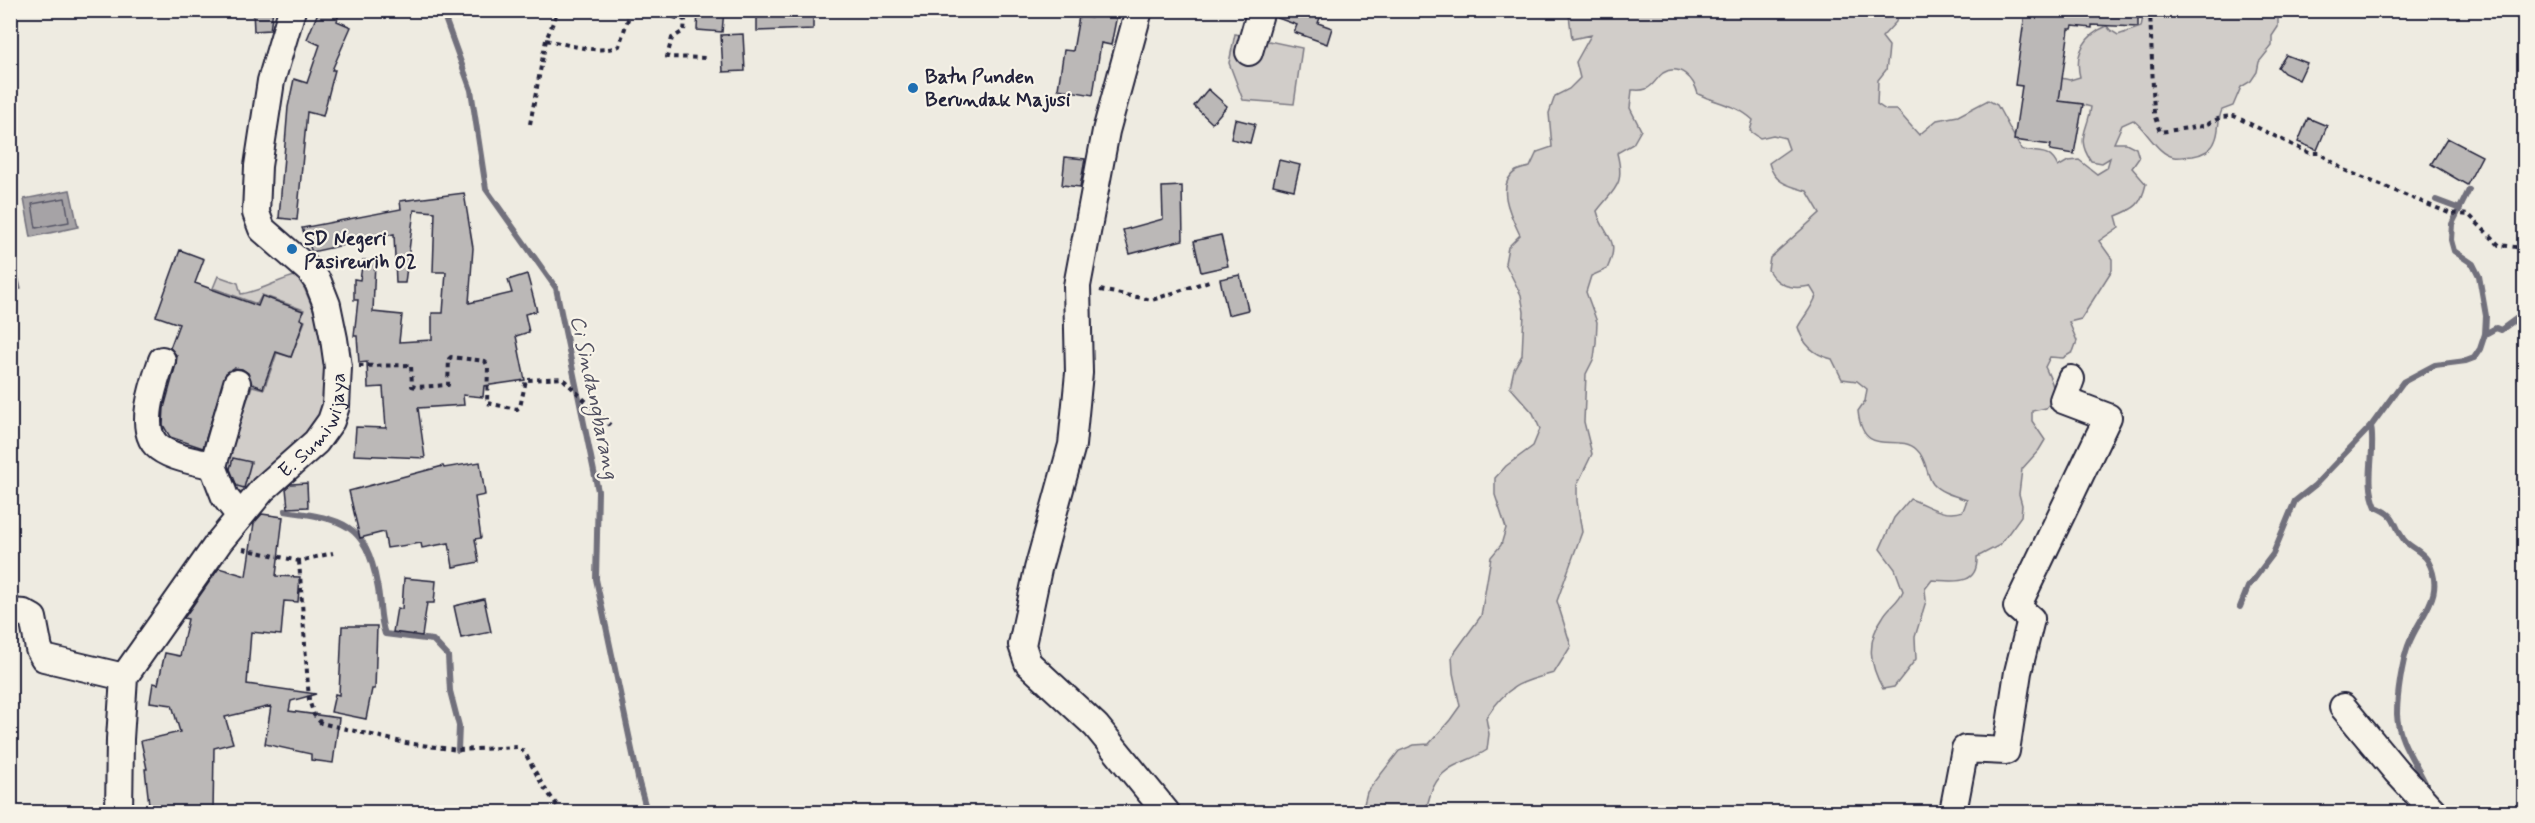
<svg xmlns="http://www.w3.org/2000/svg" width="2535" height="823" viewBox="0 0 2535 823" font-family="Mynerve,sans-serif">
  <rect width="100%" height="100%" fill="#eeebe1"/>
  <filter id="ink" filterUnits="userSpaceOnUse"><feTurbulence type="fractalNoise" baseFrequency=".0167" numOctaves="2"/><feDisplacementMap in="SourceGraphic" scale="12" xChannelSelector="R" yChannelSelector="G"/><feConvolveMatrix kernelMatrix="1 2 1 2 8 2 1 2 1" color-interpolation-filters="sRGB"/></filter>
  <g filter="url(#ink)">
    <path fill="#d1cdc9" stroke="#7a7882" stroke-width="1.5" d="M1571,11H1898L1896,22L1882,37L1889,46L1888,57L1886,70L1878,80L1877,104L1886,110H1897L1919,135L1937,120L1958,116L1988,100L1997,105L2021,149C2038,155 2049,147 2058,167L2068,161L2079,160L2097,174L2107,168L2110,158L2102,163L2091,161C2075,138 2088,131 2091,107L2080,104L2058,107L2061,78L2070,80L2080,77C2074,53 2085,35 2107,26L2110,30L2118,35L2141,27L2144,11H2282L2278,16V27L2272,36V46L2259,62L2257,72L2251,81L2241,87L2233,106L2222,110C2217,120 2220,131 2215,141C2212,150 2201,155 2193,156C2187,156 2180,158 2174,157C2157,154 2147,130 2133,120L2122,125L2114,143H2126L2136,148L2139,158L2132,168L2146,184C2141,205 2136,208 2116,216L2119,227L2099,241L2112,259V270L2081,319L2069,322L2077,341L2073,352L2063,358L2050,357L2045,367C2053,384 2059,393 2046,408L2032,411V421L2045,440L2039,450L2022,469L2019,494L2022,505L2021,516L2000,545L1977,557C1978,587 1953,581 1932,580L1925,589L1926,601L1915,637L1916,659L1894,687L1883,689C1869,664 1866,641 1883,617C1889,606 1898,603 1903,591L1895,569L1880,549L1894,518L1910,499C1929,505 1942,518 1963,511L1967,500C1956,496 1941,493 1933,484C1926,475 1927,459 1917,450C1898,431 1863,461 1858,411L1865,401L1867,389L1857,381L1842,379L1832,359C1814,355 1803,345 1798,327C1804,316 1812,308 1816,296L1810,286C1792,290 1777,286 1768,270L1770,258L1820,213L1807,191C1789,186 1774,183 1769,163L1789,149L1785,138L1773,135L1760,138L1750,131L1753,120C1737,105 1717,103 1698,94C1694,79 1680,63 1663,73C1656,78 1654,86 1646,89C1641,91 1636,90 1632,90L1630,108L1641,130L1633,144L1617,153C1625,185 1616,187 1597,211C1604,239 1622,237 1607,269L1591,276L1586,292L1597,322L1596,343L1594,358L1586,374L1584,422L1592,454L1577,485V501L1582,532L1557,601L1571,646L1554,673C1519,682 1507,686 1486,718L1489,734L1487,750C1468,763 1445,763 1434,786C1429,794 1429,804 1424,812H1362L1367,792L1399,751L1414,745L1429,744L1450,720L1460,706L1453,673L1452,656L1481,616L1491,557L1501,545L1506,528L1495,495V478L1506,466L1533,446L1540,429L1533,413L1510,387L1514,369L1522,355L1524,312L1521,295L1505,263L1508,247L1520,235C1512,218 1494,185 1516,171C1520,169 1526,168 1530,167L1537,152L1552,147L1549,113L1555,96L1569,89L1580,78L1576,62L1591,35L1572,39L1569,15Z
      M1235,34L1302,48L1294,104L1243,100L1229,63Z
      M298,275C320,320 343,381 312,428C296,452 263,474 242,493L235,491L224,469L252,386L264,389L277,353L291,357L305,321L301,319L304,310L262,295L257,304L213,288L218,276L238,283L241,294C262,291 277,280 298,275Z"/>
    <path fill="#a6a3a6" stroke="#716f7b" stroke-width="1.5" d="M70,190L78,227L31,237L24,199Z
      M10,244L21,289L11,291H10Z"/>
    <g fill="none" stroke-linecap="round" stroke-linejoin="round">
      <path stroke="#575666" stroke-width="1.5" d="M65,198L69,222L36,228L32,204Z"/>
      <path stroke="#716f7b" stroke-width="6" d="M442,10L471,90L486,189L556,288L598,491L596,579L639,783L647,812
        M2436,200L2460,209
        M2485,334L2496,328L2501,330L2524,313
        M2371,426C2376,454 2364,480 2376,507C2399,516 2392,524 2404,540C2411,548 2423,552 2428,561C2447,596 2419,615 2408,646C2402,663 2397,695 2397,714C2398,742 2417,764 2428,789
        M285,511C341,519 366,522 377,584C381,601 379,617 385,634L433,640L448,656L450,691L459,726L458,750
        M2240,607L2248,587L2273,554L2295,501L2315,485L2371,426L2403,382L2435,365L2466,361L2474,358L2480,349L2485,334L2486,316L2479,276L2473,264L2454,251L2451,240L2452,224L2469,190"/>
    </g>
    <path fill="#bbb8b7" stroke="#22223b" stroke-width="1.5" d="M253,10H273L270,30L254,31Z
      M319,10H340L337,21L351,27L332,70H335L323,116L307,112L297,220L279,218L288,107L294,79L307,83L320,45L307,39Z
      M698,10H724L722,32L697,30Z
      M757,10H813V29L757,31Z
      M1093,10H1118L1111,45L1101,43L1093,95L1058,89L1064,50L1073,51L1079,16L1091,18Z
      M1276,10H1323L1318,23L1332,28L1327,44L1294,32L1297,25L1275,17Z
      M2037,10H2138V27L2092,25V28L2073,26L2072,29H2069L2059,101L2083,104L2074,154L2050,150L2051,145L2014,140L2022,86L2015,85L2025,13L2036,14Z
      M743,34L745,71L723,72L721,35Z
      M2286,55L2307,63L2299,80L2284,73L2278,67Z
      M1208,89L1227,106L1212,123L1194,106Z
      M2308,118L2327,126L2317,150L2298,142Z
      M1235,119L1255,124L1250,143L1231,139Z
      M2447,138L2482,156L2467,185L2431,164Z
      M1065,157L1085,159L1080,187L1062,185Z
      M1279,160L1300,165L1294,190L1273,185Z
      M1182,186L1183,240L1130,254L1123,230L1163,219L1162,187Z
      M464,193L473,248L469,303L512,293L508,280L527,274L537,311L525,314L529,332L516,336L525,380L484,386L483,397L463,395L464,405L418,408L425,458L354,455L356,427L386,428L383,387L368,388L367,362L359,363L357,336H354L358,300H354V279L360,280L363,260L375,261L373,312L402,315L399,342L432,340V313H443L446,272H433L435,212L414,210L405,283H396L394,234L312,252L302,228L401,209L400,201Z
      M1221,235L1228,266L1201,272L1194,241Z
      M180,250L204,259L195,283L258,306L262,296L303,311L300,319L304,321L291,357L276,352L263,388L252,384L248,373L242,369L234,368L226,373L203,448L170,437L163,425L164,408L176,364L177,356L170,348L179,324L156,316Z
      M1240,275L1248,310L1228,315L1220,279Z
      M233,458L251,462L244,488L237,486L230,469Z
      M480,462L485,495L475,497L481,538L475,539L479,562L453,567L449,543L422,548L421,543L387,548L384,532L360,538L349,491L443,466L444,468Z
      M307,483L308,507L288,508L286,488L291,484Z
      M262,514L283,517L276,576L300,577L298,602L284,601L281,635L251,632L247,684L316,694L291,701L289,711L339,718L333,763L311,760V754L265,744L271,706L225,717L233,743L214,748L213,813H150L145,769H147L141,741L180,732L172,705L150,702L153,683L158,684L165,653L180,656L188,619L184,618L219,568L246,576L254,523Z
      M404,578L436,581L434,603H427L422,636L393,632L397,608L402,609Z
      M484,599L491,632L461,638L454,606Z
      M342,626H377L375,689H372L366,719L331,712L335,694L339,695Z"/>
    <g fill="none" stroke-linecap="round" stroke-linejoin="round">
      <defs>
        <g id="minor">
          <path d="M1139,10L1106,131L1077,286L1079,373L1072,445L1038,569L1022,645L1028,663L1096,726L1166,812"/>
          <path d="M1249,52L1261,10"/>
          <path d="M162,360C155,381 138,426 156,445C169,458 197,461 213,466"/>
          <path d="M237,383L213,466L225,497L240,516"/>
          <path d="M10,612L24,613L33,618L39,649L44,658L124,677"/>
          <path d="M2343,707L2396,771L2434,812"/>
          <path id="s1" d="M119,812L120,739L124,677L219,542L263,489L316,442L331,421L336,406L338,367L334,339L327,305L318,282L310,271L262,229L256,213L258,166L271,81L292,10"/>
          <path d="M1953,812L1965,749L2006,751L2018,672L2031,619L2017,607L2108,417L2063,400L2071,379"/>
        </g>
      </defs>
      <use href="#minor" stroke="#22223b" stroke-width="30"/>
      <path stroke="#22223b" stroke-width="4" stroke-dasharray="4.5 4.5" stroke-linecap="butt" d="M647,10L685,20L684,31L672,38L667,57L706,58
        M2150,10L2154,114L2160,132L2203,126L2222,117L2234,116L2309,153H2319L2344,170L2449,213L2469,215L2499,245L2524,248
        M546,40C567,44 599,55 619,46L631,10
        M530,124L546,40L558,10
        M1100,290L1152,300L1212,280
        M359,366L411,365L412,386L416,387L448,385L449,359L451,357L485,361L488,367L487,403L517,409L520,407L526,380L562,378L610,425
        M243,549L299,561L333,553
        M299,561L309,700L314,715L321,723L406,743L458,750L518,747L525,753L543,786L562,812"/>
      <use href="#minor" stroke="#f7f3e8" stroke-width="26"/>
    </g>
  </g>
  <g fill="#1f6fb2" stroke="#f7f3e8" stroke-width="2">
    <circle cx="913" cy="88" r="6"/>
    <circle cx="292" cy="249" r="6"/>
  </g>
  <g text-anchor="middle" stroke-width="4.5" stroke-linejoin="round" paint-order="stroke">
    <g font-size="20" font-weight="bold" fill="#22223b" stroke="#f7f3e8" text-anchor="start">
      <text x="925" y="83">Batu Punden<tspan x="925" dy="23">Berundak Majusi</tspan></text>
      <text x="304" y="245">SD Negeri<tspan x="304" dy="23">Pasireurih 02</tspan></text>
    </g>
    <g font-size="20" fill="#22223b" stroke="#f7f3e8">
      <text dy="7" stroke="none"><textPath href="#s1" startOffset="454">E. Sumiwijaya</textPath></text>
    </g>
    <g font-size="21" font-style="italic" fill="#504f60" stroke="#f7f3e8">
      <text transform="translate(595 397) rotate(78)" y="7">Ci Sindangbarang</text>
    </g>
  </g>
  <rect width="2535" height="823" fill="none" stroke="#f7f3e8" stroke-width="36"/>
  <rect x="18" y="18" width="2499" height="787" fill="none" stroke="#22223b" stroke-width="2" filter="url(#ink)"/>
</svg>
